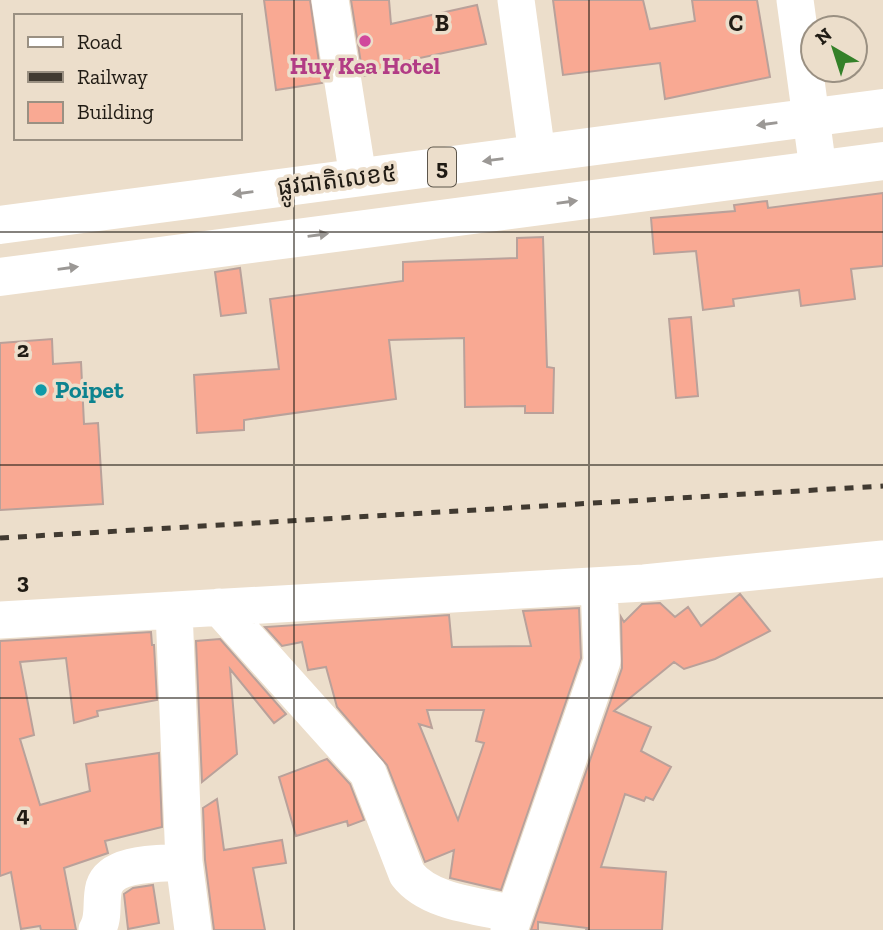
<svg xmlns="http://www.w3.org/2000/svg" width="883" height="930" viewBox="0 0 883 930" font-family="'Zilla Slab','Noto Sans Khmer',serif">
  <rect width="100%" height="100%" fill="#ecdecb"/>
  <path fill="#f9a993" stroke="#b9a19a" stroke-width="2" fill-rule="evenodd" d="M264,0H310L322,83L276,90Z
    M351,0H389L391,24L477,5L486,44L396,63L397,72L363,76Z
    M553,0H643L650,29L695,21L692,0H757L770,77L665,99L660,63L563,75Z
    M883,193V266L851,269L855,299L801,306L799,290L733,299L734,306L703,310L696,251L654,254L651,218L735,211L734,205L767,201L768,208Z
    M543,237L547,367L554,368L553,413H525V406L465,407L464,338L389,340L396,399L244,420V430L197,433L194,375L279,369L270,299L403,281V262L517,258V238Z
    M240,268L246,313L221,316L215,272Z
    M691,317L698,396L676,398L669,319Z
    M52,339L53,364L81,362L84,424L98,423L103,504L0,510V343Z
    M740,594L770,631L715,659L684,669L674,662L614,711L651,727L641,751L671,767L653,800L646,797L644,801L625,794L601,867L666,872L662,930H586L587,928L538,922V930H531L622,668L621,617L624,622L642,604L660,603L675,617L688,607L701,626Z
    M579,608L581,658L501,890L450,878L454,850L425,862L387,765L337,707L326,667L308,670L302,642L282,646L265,627L449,615L452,647L531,646L523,611ZM427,710H484L476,741L484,743L458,820L419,724L432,728Z
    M151,632L152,645H154L157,700L97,711L98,716L74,723L66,658L20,662L34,735L20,739L40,805L90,791L86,764L159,753L162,827L105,841L108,853L64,868L76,930H41L40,926L21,929L11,872L0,876V641Z
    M220,639L286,714L274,723L230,669L237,754L202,782L196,641Z
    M327,759L350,784L364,820L348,826L347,821L296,836L279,777Z
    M217,799L224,850L282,840L286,863L253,868L265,930H214L205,860L203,808Z
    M153,885L159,923L128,929L124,894L133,888Z"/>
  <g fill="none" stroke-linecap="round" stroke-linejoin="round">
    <path stroke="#fff" stroke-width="37" d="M330,0L358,177
      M516,0L537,154
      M795,0L818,169
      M219,607L368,773L407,874C429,903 479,906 514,914
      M174,610L184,862L193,930
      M0,620L644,583L883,559
      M97,930C105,917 100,902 104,887C112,861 162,864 184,862
      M509,930L602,661L599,586"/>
    <path stroke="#fff" stroke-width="38" d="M0,225L883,108
      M0,277L883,161"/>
    <path stroke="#413a31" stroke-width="5" stroke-dasharray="9 9" stroke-linecap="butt" d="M0,538L883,486"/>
  </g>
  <defs><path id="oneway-solid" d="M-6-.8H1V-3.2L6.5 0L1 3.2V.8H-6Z" transform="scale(1.75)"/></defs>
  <g fill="#9b9895">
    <use href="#oneway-solid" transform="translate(767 124) rotate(172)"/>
    <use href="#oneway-solid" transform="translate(493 160) rotate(173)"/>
    <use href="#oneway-solid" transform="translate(243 193) rotate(172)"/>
    <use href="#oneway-solid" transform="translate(567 202) rotate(-8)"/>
    <use href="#oneway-solid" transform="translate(318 235) rotate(-8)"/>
    <use href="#oneway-solid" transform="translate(68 268) rotate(-8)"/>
  </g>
  <path fill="none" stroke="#201b14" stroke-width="2" stroke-opacity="0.55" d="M294,0V930M589,0V930M0,232H883M0,465H883M0,698H883"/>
  <circle fill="#d1479c" stroke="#ecdecb" stroke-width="2.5" cx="365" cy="41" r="7"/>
  <circle fill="#0f9aa8" stroke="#ecdecb" stroke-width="2.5" cx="41" cy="390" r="7"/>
  <g text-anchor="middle" stroke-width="7" stroke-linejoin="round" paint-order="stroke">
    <rect fill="#ecdecb" stroke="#5d564b" stroke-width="2" x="428" y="147.5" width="28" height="39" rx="5"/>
    <g font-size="23" font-weight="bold" fill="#201b14">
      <text x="442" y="175">5</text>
    </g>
    <g font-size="24" font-weight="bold" fill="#b23c85" stroke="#ecdecb">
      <text x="365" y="74">Huy Kea Hotel</text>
    </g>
    <g font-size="24" fill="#201b14" stroke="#ecdecb">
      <text transform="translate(337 180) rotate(-7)" y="8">ផ្លូវជាតិលេខ៥</text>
    </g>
    <g font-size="24" font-weight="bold" fill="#0d838f" stroke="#ecdecb" text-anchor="start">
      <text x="55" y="398">Poipet</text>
    </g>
  </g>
  <g font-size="23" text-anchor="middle" font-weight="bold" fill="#201b14" stroke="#ecdecb" stroke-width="7" stroke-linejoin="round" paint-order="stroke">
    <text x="442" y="31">B</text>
    <text x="736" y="31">C</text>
    <text x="23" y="357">2</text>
    <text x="23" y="589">3</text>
    <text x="23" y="822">4</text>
  </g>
  <rect x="14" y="14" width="228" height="126" fill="#ecdecb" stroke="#9a9082" stroke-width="2"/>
  <rect x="28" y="37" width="35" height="10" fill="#ffffff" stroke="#9a9082" stroke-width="2"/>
  <text x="77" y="49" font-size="21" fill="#201b14">Road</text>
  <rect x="28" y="72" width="35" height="10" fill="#413a31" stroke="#9a9082" stroke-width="2"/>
  <text x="77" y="84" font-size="21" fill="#201b14">Railway</text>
  <rect x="28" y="102" width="35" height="21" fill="#f9a993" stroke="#9a9082" stroke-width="2"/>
  <text x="77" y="119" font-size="21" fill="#201b14">Building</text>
  <g transform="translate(834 49) rotate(321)"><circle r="33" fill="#ecdecb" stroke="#9a9082" stroke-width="2"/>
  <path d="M0-5L12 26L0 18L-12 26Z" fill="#348129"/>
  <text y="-10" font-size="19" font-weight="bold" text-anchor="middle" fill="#201b14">N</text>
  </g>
</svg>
